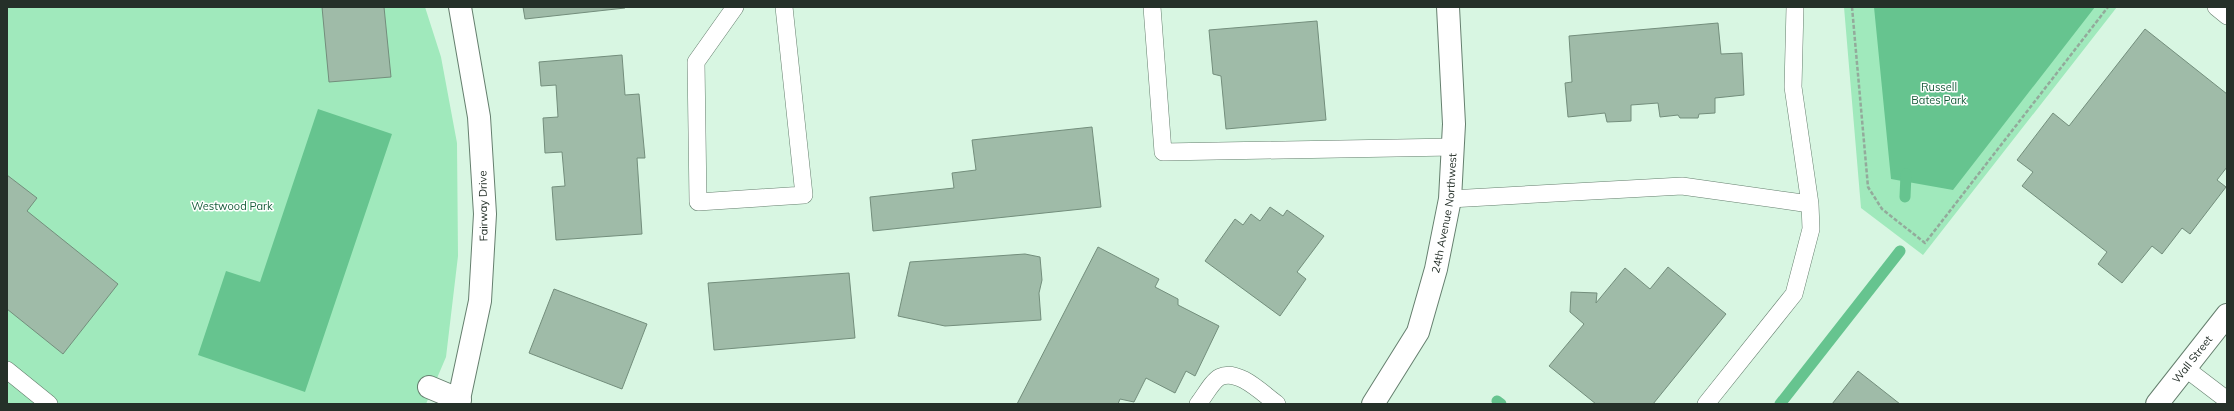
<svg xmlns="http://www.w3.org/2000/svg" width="2234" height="411" viewBox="0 0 2234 411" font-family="Mulish,sans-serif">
  <rect width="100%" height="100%" fill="#d8f6e2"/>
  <path fill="#a0e9bc" d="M7,7H425L441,57L457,143L458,256L446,357L426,404H7Z
    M1844,7H2117L1923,255L1861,208Z"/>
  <path fill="#66c48f" d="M1874,7H2095L1953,190L1891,179Z
    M318,109L392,134L305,392L198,355L226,271L260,282Z"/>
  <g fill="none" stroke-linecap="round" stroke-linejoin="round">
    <path stroke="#66c48f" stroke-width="11" d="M1905,197L1906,174
      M1497,401L1501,404
      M1780,404L1900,251"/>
  </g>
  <path fill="#9fbba8" stroke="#738e7c" d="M322,7H384L391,77L329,82Z
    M523,7H625V8L525,19Z
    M1317,21L1326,120L1226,129L1221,76L1213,74L1209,30Z
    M1718,23L1721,54L1742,53L1744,95L1715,98V113L1699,114L1698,118H1680L1678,115L1660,117L1658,103L1631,105V121L1607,122L1605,113L1568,117L1565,83L1572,82L1569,36Z
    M2145,29L2227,94V167L2217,180L2226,187L2190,234L2182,228L2162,254L2152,246L2122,283L2098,264L2107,252L2022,186L2033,172L2017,160L2053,113L2069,126Z
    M622,55L625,95L639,94L645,158H637L642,234L556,240L552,187L565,186L562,152L545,153L543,118L558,117L556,85L541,86L539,62Z
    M1092,127L1101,207L873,231L870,197L954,188L952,173L976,170L972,140Z
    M7,175L37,198L27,211L118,284L63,354L7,309Z
    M1270,207L1283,216L1287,210L1324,236L1297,272L1306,279L1280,316L1205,261L1235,219L1243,225L1251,214L1260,221Z
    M1098,247L1159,279L1155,287L1178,299V305L1219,326L1195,376L1186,371L1175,393L1146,378L1134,402L1120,399L1118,404H1017Z
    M1025,254L1040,257L1042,280L1039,293L1041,320L945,326L898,316L910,262Z
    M1668,267L1726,314L1653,404H1596L1549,366L1584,324L1570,312L1571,292L1597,293L1596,303L1625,268L1650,289Z
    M849,273L855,338L714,350L708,283Z
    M554,289L647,324L622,389L529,353Z
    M1858,371L1900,404H1832Z"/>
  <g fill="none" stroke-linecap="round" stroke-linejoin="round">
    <defs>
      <path id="service" d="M735,7L696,62L698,202L804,195L784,7
        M1152,7L1163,152L1453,147
        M2216,7L2227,16
        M1450,199L1682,186L1810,204
        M2185,368L2227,400
        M7,370L49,404
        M1198,404C1204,397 1212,381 1220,377C1238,368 1263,394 1277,404
        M1706,404L1794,294L1811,229L1810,204L1793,87L1795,7"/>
      <g id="minor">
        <path d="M429,387L460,400"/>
        <path d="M458,404L480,301L485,214L479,117L460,7"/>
        <path id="s1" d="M2157,404L2227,315"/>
      </g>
      <g id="secondary">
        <path id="s2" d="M1373,404L1418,332L1436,269L1450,199L1454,124L1448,7"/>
      </g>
    </defs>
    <use href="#service" stroke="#657f6e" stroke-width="18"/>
    <use href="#minor" stroke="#657f6e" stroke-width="24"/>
    <use href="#secondary" stroke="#657f6e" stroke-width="24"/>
    <path stroke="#93aa9b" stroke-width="2.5" stroke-dasharray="4 2" stroke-linecap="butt" d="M1852,7L1868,187L1882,209L1925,243L2108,7"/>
    <use href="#service" stroke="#fff" stroke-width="17"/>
    <use href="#minor" stroke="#fff" stroke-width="22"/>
    <use href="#secondary" stroke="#fff" stroke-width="22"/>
  </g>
  <g text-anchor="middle" stroke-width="3" stroke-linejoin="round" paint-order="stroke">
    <g font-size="11" fill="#185d3b" stroke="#fff">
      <text x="1939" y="91">Russell<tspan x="1939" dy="13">Bates Park</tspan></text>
      <text x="232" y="210">Westwood Park</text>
    </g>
    <g font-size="11" fill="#253029" stroke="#fff">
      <text transform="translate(483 206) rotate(-91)" y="4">Fairway Drive</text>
      <text dy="4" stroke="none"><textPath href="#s2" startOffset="207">24th Avenue Northwest</textPath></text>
      <text dy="4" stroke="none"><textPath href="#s1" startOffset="57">Wall Street</textPath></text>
    </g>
  </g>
  <rect width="2234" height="411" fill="none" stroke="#253029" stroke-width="16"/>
</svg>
